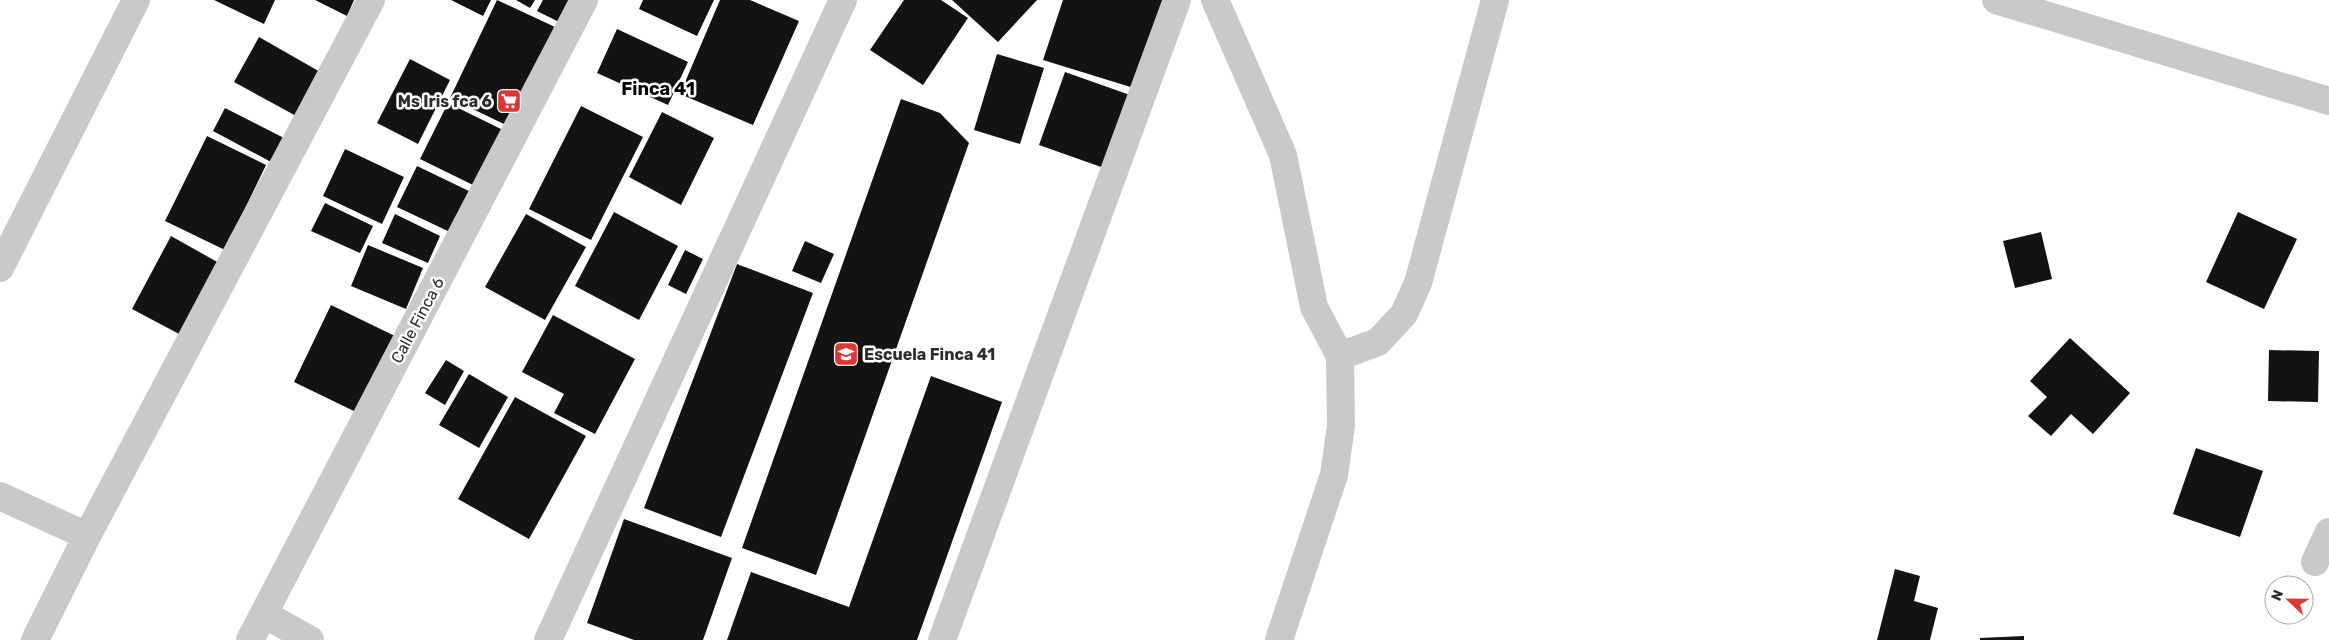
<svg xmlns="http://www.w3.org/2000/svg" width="2329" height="640" viewBox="0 0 2329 640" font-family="Rubik,sans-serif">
  <rect width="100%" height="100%" fill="#fff"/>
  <path fill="#131313" d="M214,0H275L264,24Z
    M315,0H354L347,16Z
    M451,0H491L483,16Z
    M497,0L555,27L508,126L450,98Z
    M516,0H535L530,8Z
    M543,0H570L559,22L537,11Z
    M643,0H714L697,36L639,9Z
    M720,0H750L799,21L753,125L680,94Z
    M904,0H941L968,18L923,85L870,50Z
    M952,0H1037L998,42Z
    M1063,0H1165L1137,89L1043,60Z
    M617,29L688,62L668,105L597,73Z
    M259,37L322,73L298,117L234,82Z
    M997,54L1044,68L1020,144L974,130Z
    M410,59L450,80L418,144L377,123Z
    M1065,72L1130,95L1104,168L1039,145Z
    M901,99L940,113L969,143L816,575L742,548Z
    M448,103L503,130L475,186L420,159Z
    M581,106L643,137L591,240L529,209Z
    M225,108L286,139L273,163L213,131Z
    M662,112L714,138L681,205L629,177Z
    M207,136L266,165L225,250L165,221Z
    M345,149L404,177L382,224L323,196Z
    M417,166L471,192L452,233L397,207Z
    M325,203L373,226L360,253L311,231Z
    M614,212L678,246L639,320L575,286Z
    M2238,212L2297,239L2264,309L2206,282Z
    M395,214L440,236L428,263L382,243Z
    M526,214L586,247L545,320L485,287Z
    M2041,232L2052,279L2015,288L2003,241Z
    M171,236L219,263L181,335L132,309Z
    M805,241L834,254L821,283L792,271Z
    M368,245L423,268L406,309L351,286Z
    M685,250L703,259L686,294L668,285Z
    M737,264L813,293L721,537L644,508Z
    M331,305L397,337L360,414L294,382Z
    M553,315L635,359L595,434L554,413L564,394L522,372Z
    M2070,338L2130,393L2093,434L2071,414L2051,436L2028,416L2047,397L2030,381Z
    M2269,350L2319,351L2318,402L2268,401Z
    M446,360L464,371L445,405L425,393Z
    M469,374L508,397L479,448L439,425Z
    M931,376L1002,402L917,640H727L751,572L849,607Z
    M515,397L586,436L529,539L458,499Z
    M2196,448L2263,471L2240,537L2173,514Z
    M624,519L732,558L703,640H634L587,623Z
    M1895,569L1920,576L1914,601L1938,608L1930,640H1877Z
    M2024,636V640H1980V638Z"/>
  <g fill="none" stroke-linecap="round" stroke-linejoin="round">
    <path stroke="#c9c9c9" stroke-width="28" d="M1996,0L2329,101
      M0,268L136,0
      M1340,356L1378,342L1404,314L1418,283L1495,0
      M0,496L87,536
      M2315,562L2329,532
      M264,614L310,640
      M35,640L87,536L371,0
      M250,640L584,0
      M548,640L843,0
      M942,640L1177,0"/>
    <path stroke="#c9c9c9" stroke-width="28" d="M1215,0L1283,155L1314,307L1340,356L1341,426L1334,475L1279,640"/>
  </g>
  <defs>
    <symbol id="supermarket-square" viewBox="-11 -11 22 22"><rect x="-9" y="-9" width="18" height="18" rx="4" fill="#e13531" stroke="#fff"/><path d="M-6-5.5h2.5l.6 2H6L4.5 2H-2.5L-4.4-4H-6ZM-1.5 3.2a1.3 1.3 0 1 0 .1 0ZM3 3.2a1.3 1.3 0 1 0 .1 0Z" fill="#fff"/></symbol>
    <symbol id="school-square" viewBox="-11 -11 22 22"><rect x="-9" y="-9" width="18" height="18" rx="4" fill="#e13531" stroke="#fff"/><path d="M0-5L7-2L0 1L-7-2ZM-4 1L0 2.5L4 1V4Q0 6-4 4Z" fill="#fff"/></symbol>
  </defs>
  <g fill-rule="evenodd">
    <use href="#supermarket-square" x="495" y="87" width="28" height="28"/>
    <use href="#school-square" x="832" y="340" width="28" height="28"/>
  </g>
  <g text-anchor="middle" stroke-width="5" stroke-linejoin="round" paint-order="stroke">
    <g font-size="16" font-weight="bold" fill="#2c2c2c" stroke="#fff" text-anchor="end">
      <text x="492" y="107">Ms Iris fca 6</text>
      <text x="864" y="360" text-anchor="start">Escuela Finca 41</text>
    </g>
    <g font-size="16" fill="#2c2c2c" stroke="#fff">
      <text transform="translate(417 320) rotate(-62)" y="6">Calle Finca 6</text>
    </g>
    <g font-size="18" font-weight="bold" fill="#000" stroke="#fff">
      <text x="658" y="95">Finca 41</text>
    </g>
  </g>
  <g transform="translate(2289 600) rotate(292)"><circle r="24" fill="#ffffff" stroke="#ababab"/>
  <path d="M0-4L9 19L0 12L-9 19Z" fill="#e13531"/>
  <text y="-8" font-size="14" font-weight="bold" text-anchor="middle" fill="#2c2c2c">N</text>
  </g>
</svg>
